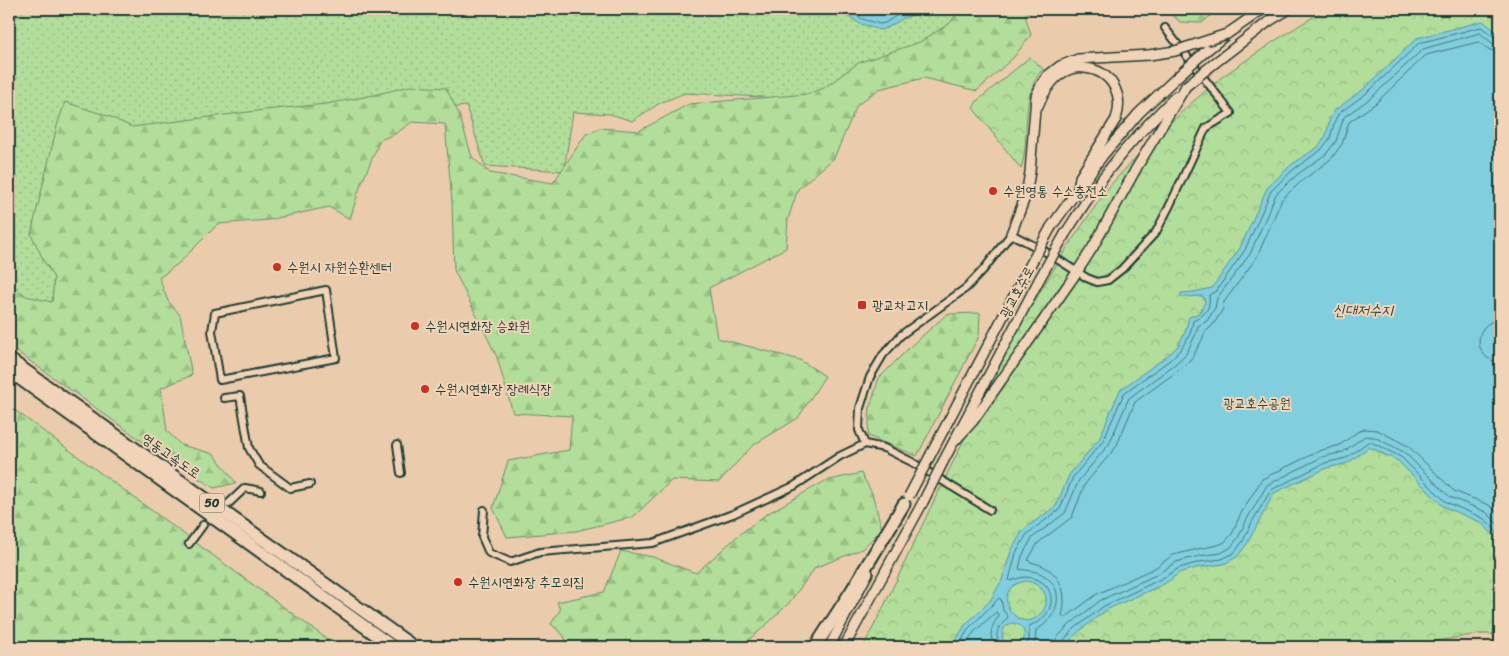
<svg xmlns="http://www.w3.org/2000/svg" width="1509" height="656" viewBox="0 0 1509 656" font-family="Sriracha,'Poor Story',sans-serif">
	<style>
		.grass { fill: url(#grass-dots); stroke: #688d67 }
		.forest { fill: url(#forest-firs); stroke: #688d67 }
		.park { fill: url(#park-crowns); stroke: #688d67 }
		.water { fill: #80cede; stroke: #59949a; fill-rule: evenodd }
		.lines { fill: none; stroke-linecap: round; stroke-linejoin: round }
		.shore { stroke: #467778; stroke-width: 1 }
		.street-casing { stroke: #1f3d34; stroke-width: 10 }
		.secondary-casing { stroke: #1f3d34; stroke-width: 12 }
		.highway-casing { stroke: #1f3d34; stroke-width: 15 }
		.street { stroke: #f1d3b7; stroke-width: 6 }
		.secondary { stroke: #f1d3b7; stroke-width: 9 }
		.highway { stroke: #f1d3b7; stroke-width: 11 }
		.secondary-bridge-casing { stroke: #1f3d34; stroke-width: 12; stroke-linecap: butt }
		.secondary-bridge { stroke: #f1d3b7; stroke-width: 9 }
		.poi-dot { fill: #c8321e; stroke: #f1d3b7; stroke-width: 2 }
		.labels { text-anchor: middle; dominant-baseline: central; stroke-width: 4; stroke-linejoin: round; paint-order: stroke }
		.shield { fill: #f1d3b7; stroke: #5e6a5b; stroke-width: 1 }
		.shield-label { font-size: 12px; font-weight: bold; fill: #1f3d34 }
		.poi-label { font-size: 14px; fill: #1f3d34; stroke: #f1d3b7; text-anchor: start }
		.street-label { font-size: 14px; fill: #1f3d34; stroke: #f1d3b7 }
		.park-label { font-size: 14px; fill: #2e4d3e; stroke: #f1d3b7 }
		.water-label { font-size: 15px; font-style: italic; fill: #294c45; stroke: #f1d3b7 }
	</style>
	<defs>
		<pattern id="grass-dots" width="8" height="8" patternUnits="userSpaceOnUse" patternTransform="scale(1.25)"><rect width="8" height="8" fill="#b2dd9a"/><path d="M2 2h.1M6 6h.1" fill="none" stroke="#99bf85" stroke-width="1.8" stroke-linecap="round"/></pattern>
		<pattern id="forest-firs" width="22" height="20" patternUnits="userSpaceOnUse" patternTransform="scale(1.25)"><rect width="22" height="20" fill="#b2dd9a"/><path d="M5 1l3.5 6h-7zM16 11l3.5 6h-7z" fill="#99bf85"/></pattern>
		<pattern id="park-crowns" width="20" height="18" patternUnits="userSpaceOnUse" patternTransform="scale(1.25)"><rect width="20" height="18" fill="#b2dd9a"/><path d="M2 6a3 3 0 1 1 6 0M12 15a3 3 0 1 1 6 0" fill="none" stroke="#99bf85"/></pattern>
	</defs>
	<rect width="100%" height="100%" fill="#eacbac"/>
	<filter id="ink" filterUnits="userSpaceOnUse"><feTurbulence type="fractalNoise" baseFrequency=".02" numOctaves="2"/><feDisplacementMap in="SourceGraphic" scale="10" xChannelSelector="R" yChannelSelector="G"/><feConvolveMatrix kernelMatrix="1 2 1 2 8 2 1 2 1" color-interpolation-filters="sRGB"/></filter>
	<g filter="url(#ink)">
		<!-- grass -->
		<path class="grass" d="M9,9H1017L796,105L763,97L685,93L660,103L632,121L610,114L573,112L564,171L485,166L466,106L410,113L69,302L9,328Z"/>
		<!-- forest -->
		<path class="forest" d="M960,9H1034L1025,15L1031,35L1014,57L977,91L924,78L879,89L857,105L834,158L798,189L788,219L786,248L709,288L717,338L800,360L825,376L798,418L752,446L719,482L672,480L633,517L576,531L507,537L493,508L508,461L569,450L572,416L513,413L497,357L454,270L452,203L445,124L412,122L395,134L380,140L360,187L350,219L329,207L268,220L218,224L179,263L159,278L168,301L180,315L192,375L161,388L167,431L181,445L214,454L236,483L214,488L160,454L9,346V283L26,296L52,302L54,278L44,261L31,234L57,126L65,102L108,116L132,127L264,110L326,104L374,95L410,86L446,88L459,114L472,157L490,173L553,183L586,134L600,128L639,131L689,104L807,94L824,88L858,63L920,42L950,23Z
			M1166,9H1218L1202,23L1180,22Z
			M980,313L979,336L917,456L868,436L870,407L879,378L913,344L947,314Z
			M9,406L338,647H9Z
			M861,473L872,493L882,529L862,549L815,568L789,603L764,627L740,647H569L564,636L551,624L560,610L557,602L604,592L621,551L653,557L696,573L740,534L765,515L825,481Z"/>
		<!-- park -->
		<path class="park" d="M1326,9H1500V647H1496L1493,634H1478L1431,642L1385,647H863L885,604L929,511L1021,323L1068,246L1108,188L1146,146L1187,107L1223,76L1279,38Z
			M1030,57L1043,69C1019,96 1031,136 1021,169L973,108L977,101Z"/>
		<!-- water -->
		<path class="water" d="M842,9H921L915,14L902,19L887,28L879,30L869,26L860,24L847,15Z
			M1483,21L1500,35V333L1498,340L1500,360V546L1493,534L1480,522L1444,507L1398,461L1369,447L1348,463L1327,468L1274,493L1247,544L1237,557L1224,564L1201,567L1181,572L1164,584L1106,610L1077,633L1064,647H952L965,625L990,601L1002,580L1011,551L1023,530L1056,506L1069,475L1099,439L1120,390L1167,356L1178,346L1185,332L1189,317L1199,313L1205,302L1203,296L1181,297V293L1193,292L1212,288L1240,248L1267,188L1291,165L1318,147L1326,135L1330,118L1335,110L1364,89L1417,38ZM1026,581C1041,583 1053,598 1042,612C1020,641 984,588 1026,581ZM1013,623C1028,625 1028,645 1014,646C999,646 998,626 1013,623Z"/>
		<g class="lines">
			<!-- shore -->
			<path class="shore" d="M848,9L862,19L880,24L885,23L899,14L913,9
				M1500,52L1490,50L1478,42L1426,55L1376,103L1349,122L1342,144L1331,159L1303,180L1282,199L1257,257L1224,302L1223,309L1215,322L1211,327L1205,332L1202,340L1191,359L1179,370L1135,402L1116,447L1085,484L1072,517L1038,543L1028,560L1030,562C1058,567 1069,590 1062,616L1065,618L1097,594L1155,568L1173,555L1198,549L1218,545L1225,542L1232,534L1240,515L1262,479L1319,451L1340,445L1357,432L1365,429L1377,430L1408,446L1454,491L1489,505L1500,515
				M1500,320C1472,321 1472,361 1500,362
				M958,647L969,628L999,598L1001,599L1003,610L1008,617C999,628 991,634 1003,647
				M965,647L974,632L996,612L999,616C991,626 988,636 995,647
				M1024,647L1029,640V626C1035,623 1041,622 1045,616C1063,594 1039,567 1011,581L1009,580L1016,553L1027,534L1060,509L1073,477L1103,441L1124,393L1170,360L1181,349L1190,334L1193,321C1205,315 1211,309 1209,295L1216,291L1245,250L1271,191L1294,169L1321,150L1330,138L1335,120L1339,113L1367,93L1419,43L1481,27L1496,38H1500
				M1032,647L1035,641L1036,630C1057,619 1067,592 1045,576C1036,570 1028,571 1019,569L1022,556L1032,538L1065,513L1079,480L1109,444L1129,398L1174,365L1186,354L1195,336L1198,326L1207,321L1215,308L1217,298L1250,254L1276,194L1298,174L1326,154L1336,141L1344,117L1371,98L1423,49L1480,33L1492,43L1500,45
				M1054,647L1056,639L1069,625L1101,600L1158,574L1176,562L1199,556L1221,553L1230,548L1238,538L1247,519L1267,485L1322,457L1343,452L1365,436L1374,437L1404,452L1450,497L1486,512L1500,526
				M1060,647L1062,642L1074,629L1104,606L1161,579L1179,568L1200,562L1222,559L1234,553L1243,541L1252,522L1271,490L1325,463L1346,458L1368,442H1371L1401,457L1446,502L1483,518L1491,525L1500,537"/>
			<!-- street casing -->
			<g class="street-casing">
				<path id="street" d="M326,290L336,358L220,380L212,331L215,313Z
					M224,398L240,396L249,448L259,465L290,488L310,484
					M865,444L859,430L860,408L870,377L883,355L901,335L966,288L984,269L1011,234L1046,252L1087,278L1097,282L1108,280L1122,269L1156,232L1170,205L1206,128L1231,113L1165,28
					M397,445L401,473
					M228,504L245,488L261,491
					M484,510L482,537L489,553L510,562L540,552L653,543L733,514L794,486L840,456L865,444L884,448L912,462L990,510
					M189,544L203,525"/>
			</g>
			<!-- secondary casing -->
			<g class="secondary-casing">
				<path id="secondary" d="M1207,50L1227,34L1263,9
					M1216,62L1268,22L1289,9
					M1038,106C1044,92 1052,78 1066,71C1072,68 1079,67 1085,68C1112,71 1124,95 1116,119L1080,177L1078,190
					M1051,227L1103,155L1139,113L1176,78
					M1011,234L1026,195L1030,172L1036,96L1041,85L1047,76L1060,66L1078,59L1149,55
					M1065,234C1080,211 1094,188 1111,167C1130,142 1153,119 1176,96
					M954,442L973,421L1077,272L1093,247L1137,167L1186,86
					M931,454L1028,269
					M943,462L1040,278
					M829,647L868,573
					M844,647L923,502"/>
			</g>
			<!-- highway casing -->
			<g class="highway-casing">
				<path id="highway" d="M9,359L414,647
					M9,371L393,647
					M815,647L852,590L904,504"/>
			</g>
			<!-- street -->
			<use href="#street" class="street"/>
			<!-- secondary -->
			<use href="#secondary" class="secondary"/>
			<!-- highway -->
			<use href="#highway" class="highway"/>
			<!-- secondary-bridge casing -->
			<g class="secondary-bridge-casing">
				<path id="secondary-bridge" d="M1149,55L1175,51L1227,34
					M1176,78L1207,50
					M1186,86L1216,62
					M1028,269L1051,227
					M1040,278L1065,234
					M909,496L931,454
					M923,502L943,462"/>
			</g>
			<!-- secondary-bridge -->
			<use href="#secondary-bridge" class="secondary-bridge"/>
		</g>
	</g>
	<!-- markers -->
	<g class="poi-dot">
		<circle cx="993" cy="191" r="5"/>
		<circle cx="277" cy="267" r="5"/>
		<rect x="857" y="300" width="10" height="10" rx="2.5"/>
		<circle cx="415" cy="326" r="5"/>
		<circle cx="425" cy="389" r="5"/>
		<circle cx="458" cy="582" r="5"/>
	</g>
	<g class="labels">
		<!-- shield labels -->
		<rect class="shield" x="199.5" y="493.5" width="25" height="19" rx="4"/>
		<g class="shield-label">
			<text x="212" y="503">50</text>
		</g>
		<!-- poi labels -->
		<g class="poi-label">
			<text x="1003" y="191">수원영통 수소충전소</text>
			<text x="287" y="267">수원시 자원순환센터</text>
			<text x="872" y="305">광교차고지</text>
			<text x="425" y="326">수원시연화장 승화원</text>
			<text x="435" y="389">수원시연화장 장례식장</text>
			<text x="468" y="582">수원시연화장 추모의집</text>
		</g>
		<!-- street labels -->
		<g class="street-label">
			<text transform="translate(1017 292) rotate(-62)">광교호수로</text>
			<text transform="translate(171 456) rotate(35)">영동고속도로</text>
		</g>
		<!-- park labels -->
		<g class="park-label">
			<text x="1257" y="403">광교호수공원</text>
		</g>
		<!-- water labels -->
		<g class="water-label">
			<text x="1363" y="310">신대저수지</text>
		</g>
	</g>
	<!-- margin -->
	<rect width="1509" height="656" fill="none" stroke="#f1d3b7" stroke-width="30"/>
	<rect x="15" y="15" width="1479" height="626" fill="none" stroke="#1f3d34" stroke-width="2" filter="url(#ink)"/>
</svg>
